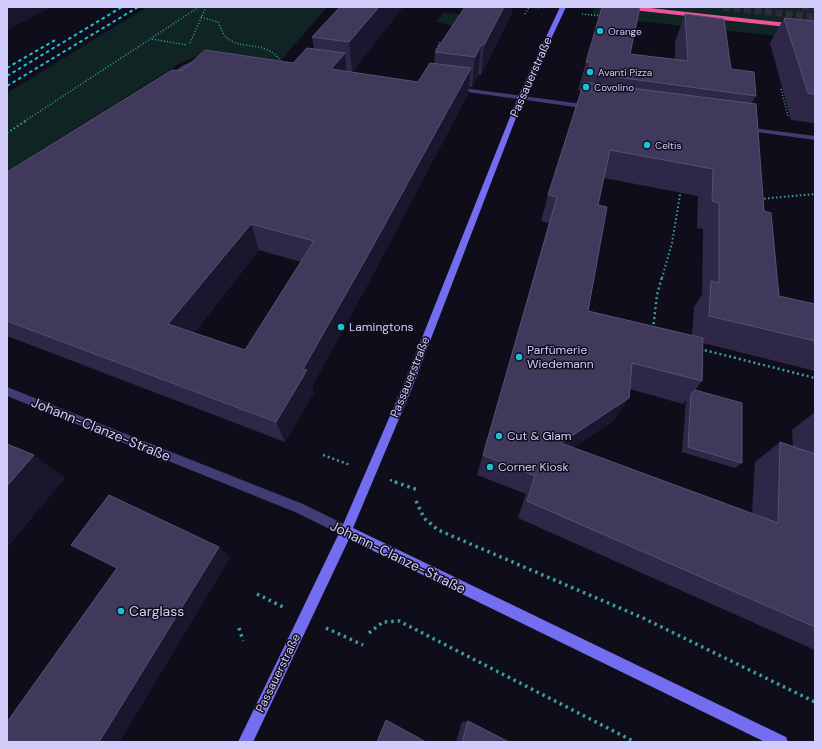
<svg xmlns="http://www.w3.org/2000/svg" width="822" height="749" viewBox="0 0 822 749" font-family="'DM Sans',sans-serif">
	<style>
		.green { fill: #112424 }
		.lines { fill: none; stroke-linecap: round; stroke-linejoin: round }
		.highway-tunnel { stroke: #2d2a3c; stroke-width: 7; stroke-dasharray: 7 3.5; stroke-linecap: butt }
		.path-far3 { stroke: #39a19d; stroke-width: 1.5; stroke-dasharray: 1 2; stroke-linecap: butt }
		.path-far2 { stroke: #39a19d; stroke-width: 2; stroke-dasharray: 1.5 2.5; stroke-linecap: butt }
		.path-far1 { stroke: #39a19d; stroke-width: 2.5; stroke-dasharray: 2 3; stroke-linecap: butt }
		.path { stroke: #39a19d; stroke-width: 3.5; stroke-dasharray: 2.5 4; stroke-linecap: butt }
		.street { fill: #403d75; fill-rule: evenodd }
		.secondary { fill: #736def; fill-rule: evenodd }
		.highway { fill: #ed549a; fill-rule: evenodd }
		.rail { stroke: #17c3da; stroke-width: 2; stroke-dasharray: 3.5 3; stroke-linecap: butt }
		.wall { fill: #2e2747; fill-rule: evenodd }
		.shaded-wall { fill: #1b152e }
		.building { fill: #40395b; stroke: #575074; fill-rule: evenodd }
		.poi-dot { fill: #17c3da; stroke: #100d1b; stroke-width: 1.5 }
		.labels { text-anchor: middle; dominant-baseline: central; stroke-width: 3; stroke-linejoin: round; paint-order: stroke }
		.far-poi-label { font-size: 10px; fill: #d2ccfa; stroke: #100d1b; text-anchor: start }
		.street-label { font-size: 12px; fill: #d2ccfa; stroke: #100d1b }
		.poi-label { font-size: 12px; fill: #d2ccfa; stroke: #100d1b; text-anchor: start }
		.near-street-label { font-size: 14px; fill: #d2ccfa; stroke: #100d1b }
		.near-poi-label { font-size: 14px; fill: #d2ccfa; stroke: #100d1b; text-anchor: start }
	</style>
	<rect width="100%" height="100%" fill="#100d1b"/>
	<!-- green -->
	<path class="green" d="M147,7H327L281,60H263L205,53L182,62L7,171V93Z
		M595,7H815V40L592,16Z
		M444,12L464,15L456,26L436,22Z"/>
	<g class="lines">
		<!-- highway-tunnel -->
		<path class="highway-tunnel" d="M723,7L815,17
			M802,7L815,8"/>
		<!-- path-far3 -->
		<path class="path-far3" d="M532,7L541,8
			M525,14L529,7
			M582,14L603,16
			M201,17L218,22C220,26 222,32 225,36C241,53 265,37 282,63
			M152,39L187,45
			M190,43L206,7
			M437,49L440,42
			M781,89L788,116
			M25,121L199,7"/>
		<!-- path-far2 -->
		<path class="path-far2" d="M7,133L27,120
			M760,199L815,194
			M662,278L672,243L681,189"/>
		<!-- path-far1 -->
		<path class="path-far1" d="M653,329L657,295L662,277
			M700,349L815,378
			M323,455L350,465
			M390,480L398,483"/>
		<!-- path -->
		<path class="path" d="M395,482L418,490
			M416,501L424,518L438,530L643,618L815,702
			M257,594L285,608
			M239,628L243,641
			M326,628L363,645
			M369,633L383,622L399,621L635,742"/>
		<!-- street -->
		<path class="street" d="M200,58L205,59L169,79L164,78L184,65Z
			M456,87L589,105L592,107L589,109L454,90L453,89Z
			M745,127L815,136V140L743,130V128Z
			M7,387L303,504L350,527L352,531L350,535L346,537L295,512L7,396Z"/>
		<!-- secondary -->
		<path class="secondary" d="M560,7H566L524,97L412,388L353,528L786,737L788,742H765L349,539L253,742H238L342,527L402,388L518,97Z"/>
		<!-- highway -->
		<path class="highway" d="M621,7H641L815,26V30L624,9Z"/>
		<!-- rail -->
		<path class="rail" d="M7,68L57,39
			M7,76L122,7
			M7,86L138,7"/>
	</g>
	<!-- wall -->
	<path class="wall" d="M340,7H403L352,72L418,82L434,64L435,52L512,13L481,75H478L472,87H469L468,94L370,280L312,386L314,392L285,442L7,336V172L182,71L293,63L314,49L312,37ZM259,250L301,262L245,350L194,333Z
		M685,14L731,69L756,96L751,104L764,211L779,296L815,304V371L703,343L702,381L695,390L742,463L735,468L682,452L686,400L683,404L630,389L614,420L573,448L752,513L755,462L780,442L793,446L792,430L815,412V650L518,518L526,494L477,475L549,223L541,221L548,195L582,91L578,90L586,62L630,54L675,59V42ZM604,178L698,196L697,228L703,229L702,295L694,307L692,335L588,311L598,205Z
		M784,18L815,21V123L791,120L770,43Z
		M71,545L230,557L119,742H7L117,568Z
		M468,721L509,742H456L462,722Z"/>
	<!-- shaded-wall -->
	<path class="shaded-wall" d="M7,7H52L7,30Z
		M379,7H403L352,72L349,42Z
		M504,7H513L512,13L481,75L484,45Z
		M481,45L478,75L472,87L475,57Z
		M345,53L347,78L331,69Z
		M471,68L468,94L370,280L312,386L314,392L285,442L276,422L303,369Z
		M251,224L259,250L182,348L168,324Z
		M629,398L614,420L551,463L561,443Z
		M34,455L65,478L7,548V486Z
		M219,547L230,557L119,742H99Z
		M386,720L388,721L428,742H426Z"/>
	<!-- building -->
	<path class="building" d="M340,7H379L349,42L312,37Z
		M465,7H504L484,45H481L475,57L435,52Z
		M602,7H640L630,54L688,61L685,14L724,19L731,69L754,72L756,96L587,73L591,63L586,62Z
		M784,18L815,21V94L808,93Z
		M307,48L345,53L331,69L418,82L430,63L471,68L368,255L303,369L307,370L276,422L7,321V172L172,70L182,71L205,50L293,63ZM251,224L314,241L245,350L168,324Z
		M584,82L756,104L764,211L771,213L779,296L815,304V341L709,316L711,281L719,283V203L712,201L713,169L610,150L598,205L607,207L588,311L703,338L702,381L632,363L629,398L561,443L778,523L780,442L815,454V627L527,501L535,476L483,455L557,197L548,195Z
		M695,390L742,403V463L688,447L691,394Z
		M7,444L34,455L7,486Z
		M109,495L219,547L99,742H7V722L117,568L71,545Z
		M386,720L426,742H377Z
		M468,721L509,742H462Z"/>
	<!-- markers -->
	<g class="poi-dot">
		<circle cx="600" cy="31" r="4"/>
		<circle cx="590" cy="72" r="4"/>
		<circle cx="586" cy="87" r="4"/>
		<circle cx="647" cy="145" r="4"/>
		<circle cx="341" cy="327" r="4"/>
		<circle cx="519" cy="357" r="4"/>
		<circle cx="499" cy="436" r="4"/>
		<circle cx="490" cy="467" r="4"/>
		<circle cx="121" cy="611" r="4"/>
	</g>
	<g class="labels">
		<!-- far-poi labels -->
		<g class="far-poi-label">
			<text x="608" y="31">Orange</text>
			<text x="598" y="72">Avanti Pizza</text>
			<text x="594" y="87">Covolino</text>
			<text x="655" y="145">Celtis</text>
		</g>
		<!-- street labels -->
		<g class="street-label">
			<text transform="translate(531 77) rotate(-66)">Passauerstraße</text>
			<text transform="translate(410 377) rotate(-68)">Passauerstraße</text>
			<text transform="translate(278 673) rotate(-64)">Passauerstraße</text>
		</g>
		<!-- poi labels -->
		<g class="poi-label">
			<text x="349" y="327">Lamingtons</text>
			<text x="527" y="350">Parfümerie<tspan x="527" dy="14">Wiedemann</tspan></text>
			<text x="507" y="436">Cut &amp; Glam</text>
			<text x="498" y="467">Corner Kiosk</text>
		</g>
		<!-- near-street labels -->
		<g class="near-street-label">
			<text transform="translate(101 429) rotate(22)">Johann-Clanze-Straße</text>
			<text transform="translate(398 557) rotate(26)">Johann-Clanze-Straße</text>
		</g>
		<!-- near-poi labels -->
		<g class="near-poi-label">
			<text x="129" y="611">Carglass</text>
		</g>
	</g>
	<!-- border -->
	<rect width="822" height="749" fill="none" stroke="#d2ccfa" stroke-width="16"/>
</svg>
